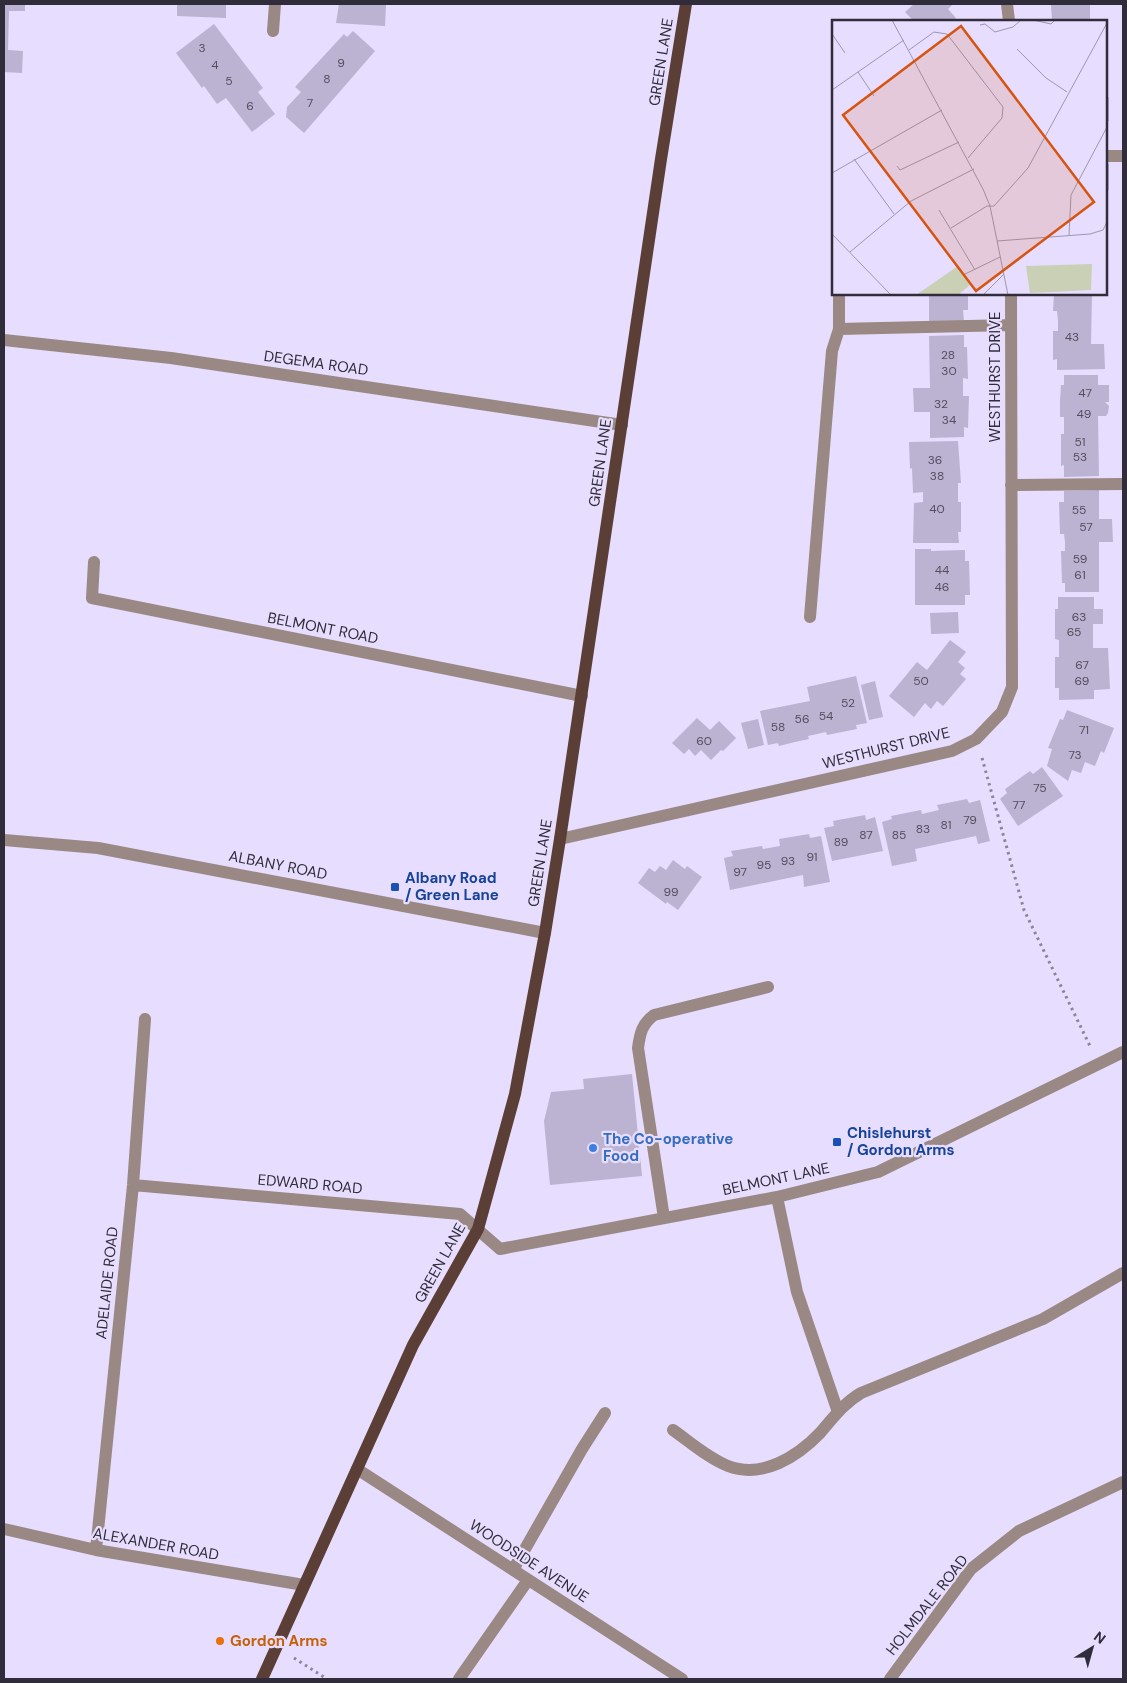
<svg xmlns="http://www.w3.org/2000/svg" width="1127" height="1683" viewBox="0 0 1127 1683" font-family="'DM Sans',sans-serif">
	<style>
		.building { fill: #bcb2d2 }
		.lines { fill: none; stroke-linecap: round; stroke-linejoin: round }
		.path { stroke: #8a839a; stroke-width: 3; stroke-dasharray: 2.5 4; stroke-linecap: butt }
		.minor { stroke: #998883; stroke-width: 12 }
		.major { stroke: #5b3f37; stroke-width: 12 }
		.transit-dot { fill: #1a4fb4; stroke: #e7ddfe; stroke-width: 2 }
		.shop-dot { fill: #3f7fe0; stroke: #e7ddfe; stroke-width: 2 }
		.food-dot { fill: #e8710a; stroke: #e7ddfe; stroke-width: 2 }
		.labels { text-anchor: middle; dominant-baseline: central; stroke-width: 4.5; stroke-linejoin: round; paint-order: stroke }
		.number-label { font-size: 12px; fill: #534e5f }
		.street-label { font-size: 15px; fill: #302c39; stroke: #e7ddfe }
		.transit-label { font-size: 15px; font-weight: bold; fill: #164399; stroke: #e7ddfe; text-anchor: start }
		.shop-label { font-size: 15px; font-weight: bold; fill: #366cbe; stroke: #e7ddfe; text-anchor: start }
		.food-label { font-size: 15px; font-weight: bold; fill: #c56008; stroke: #e7ddfe; text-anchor: start }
		.inset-road { fill: none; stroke: #9e96af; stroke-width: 1 }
		.view { fill: #d65410; fill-opacity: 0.15; stroke: #d65410; stroke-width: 2.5 }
		.inset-edge { fill: none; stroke: #302c39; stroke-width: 2.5 }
	</style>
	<rect width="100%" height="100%" fill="#e7ddfe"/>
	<!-- building -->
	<path class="building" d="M4,4H25V11H9L8,50L23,51L22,73L4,72Z
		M177,4H226V18L177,16Z
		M339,4H386L385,26L336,23Z
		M914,4H953L948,9L956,18L952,21H914L905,12Z
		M1051,4H1090V21H1052Z
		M214,24L263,88L258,92L275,114L252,132L226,98L217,104L204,86L202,88L176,53Z
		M353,31L375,51L304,133L286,117L287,107L301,92L295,87L344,34L347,37Z
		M1106,97H1109V121H1106Z
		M1106,164H1109V190H1106Z
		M929,294H968V310H963L964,321H929Z
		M1054,294H1092L1091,344H1104L1105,369L1057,370V359L1053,360V331H1058V321L1057,311H1053Z
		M964,335V347H967L968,379L963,378V396H969L968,428L964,427V437L930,438V412H914L913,388H930L929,336Z
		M1064,375H1098V385H1109V402H1105L1109,406L1108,413L1106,416H1098L1099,476L1064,477V465L1061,466V434H1064V417H1060V401L1061,385H1064Z
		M958,441L961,483H958V502H961V532H958L959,543H913L914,503L923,502V492L913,493L912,468L910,469L909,442Z
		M1099,490V519H1112L1113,542H1099V592H1065V583H1062L1061,551H1065V542L1064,534H1060L1059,502H1064V491Z
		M915,549H931V551L965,550V561H969L970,595H965V605H915Z
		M1058,597H1094V609H1103V624H1093V648H1108L1110,689L1094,690V699L1059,700V688H1055V657H1059V640L1055,639V609H1058Z
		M958,612L959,633L931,634L930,613Z
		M950,640L966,652L958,662L965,668L960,674L966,679L943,706L937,701L931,709L925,703L914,717L889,696L917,662L927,670Z
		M856,676L867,723L856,725L857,729L827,735L826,732L808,736L809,739L795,742L779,746L778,743L768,745L760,711L810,701L807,687Z
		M875,681L883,717L869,720L861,685Z
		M1067,710L1114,728L1104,753L1101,751L1095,766L1085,762L1081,773L1072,770L1068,781L1047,766L1052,749L1048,748L1060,719L1063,720Z
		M697,718L710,730L719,721L736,738L723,751L721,750L711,760L701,750L695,756L689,749L684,754L672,743Z
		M758,719L764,745L748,749L741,723Z
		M1042,767L1063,796L1018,826L1000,799L1007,793L1005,789L1030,771L1033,774Z
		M967,799L969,803L980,800L990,841L978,844L976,836L915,849L917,861L892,866L882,822L892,819L891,816L921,810L922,814L939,810L937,805Z
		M865,815L866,820L875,817L883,851L832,861L824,828L834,826L833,821Z
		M809,834L810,838L821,836L830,882L804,887L803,875L730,890L724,858L733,856L731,851L762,846L763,849L780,846L779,839Z
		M673,860L685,869L687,866L702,877L678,910L667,902L666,904L638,883L649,868L655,872L660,866L666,870Z
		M632,1074L642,1176L550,1185L544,1121L551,1092L584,1089L583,1079Z"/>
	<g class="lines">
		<!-- path -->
		<path class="path" d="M982,758L1024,910L1090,1046
			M294,1658L327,1679"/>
		<!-- minor -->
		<path class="minor" d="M1007,4L1009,21
			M273,31L275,4
			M1106,156H1123
			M839,294V329L1011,325
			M4,340L171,358L622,425
			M1011,485L1123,484
			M94,562L92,598L582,696
			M810,617L832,351L839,329
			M560,839L952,751L976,739L1002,712L1012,687L1011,294
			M4,840L98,848L545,933
			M133,1185L460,1214L500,1249L777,1197L878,1172L1123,1052
			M777,1197L797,1292L838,1412
			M664,1218L638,1048C640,1033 642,1024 654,1015L768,987
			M673,1430C690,1442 708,1458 728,1466C762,1479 797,1457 820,1433C833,1418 844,1403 861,1393L1043,1319L1123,1273
			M357,1469L682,1679
			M4,1529L96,1550L304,1585
			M96,1550L133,1185L145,1019
			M513,1570L582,1449L605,1413
			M459,1679L528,1580
			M890,1679L971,1569L1019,1531L1123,1482"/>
		<!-- major -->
		<path class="major" d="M262,1679L413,1345L478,1229L515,1094L545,933L560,839L661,159L686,4"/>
	</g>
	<!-- markers -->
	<g class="transit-dot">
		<rect x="390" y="882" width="10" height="10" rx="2.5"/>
		<rect x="832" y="1137" width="10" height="10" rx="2.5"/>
	</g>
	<circle class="shop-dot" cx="593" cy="1148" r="5"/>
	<circle class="food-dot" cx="220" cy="1641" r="5"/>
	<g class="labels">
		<!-- number labels -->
		<g class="number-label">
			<text x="202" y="48">3</text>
			<text x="341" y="63">9</text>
			<text x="215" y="65">4</text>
			<text x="327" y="79">8</text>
			<text x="229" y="81">5</text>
			<text x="310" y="103">7</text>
			<text x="250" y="106">6</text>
			<text x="1072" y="337">43</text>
			<text x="948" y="355">28</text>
			<text x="949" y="371">30</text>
			<text x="1085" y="393">47</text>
			<text x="941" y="404">32</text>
			<text x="1084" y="414">49</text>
			<text x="949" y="420">34</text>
			<text x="1080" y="442">51</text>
			<text x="1080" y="457">53</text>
			<text x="935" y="460">36</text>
			<text x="937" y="476">38</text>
			<text x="937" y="509">40</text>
			<text x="1079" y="510">55</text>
			<text x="1086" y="527">57</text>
			<text x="1080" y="559">59</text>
			<text x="942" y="570">44</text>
			<text x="1080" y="575">61</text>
			<text x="942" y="587">46</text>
			<text x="1079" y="617">63</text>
			<text x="1074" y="632">65</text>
			<text x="1082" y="665">67</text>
			<text x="921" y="681">50</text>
			<text x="1082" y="681">69</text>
			<text x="848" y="703">52</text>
			<text x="826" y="716">54</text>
			<text x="802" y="719">56</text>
			<text x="778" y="727">58</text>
			<text x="1084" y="730">71</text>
			<text x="704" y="741">60</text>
			<text x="1075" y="755">73</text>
			<text x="1040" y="788">75</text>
			<text x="1019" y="805">77</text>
			<text x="970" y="820">79</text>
			<text x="946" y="825">81</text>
			<text x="923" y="829">83</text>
			<text x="866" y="835">87</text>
			<text x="899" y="835">85</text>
			<text x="841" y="842">89</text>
			<text x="812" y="857">91</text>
			<text x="788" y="861">93</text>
			<text x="764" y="865">95</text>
			<text x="740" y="872">97</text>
			<text x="671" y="892">99</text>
		</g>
		<!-- street labels -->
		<g class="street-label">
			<text transform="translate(661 62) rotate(-81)">GREEN LANE</text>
			<text transform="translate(316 363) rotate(8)">DEGEMA ROAD</text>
			<text transform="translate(995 377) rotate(-90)">WESTHURST DRIVE</text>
			<text transform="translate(600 463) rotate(-82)">GREEN LANE</text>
			<text transform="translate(323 628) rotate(11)">BELMONT ROAD</text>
			<text transform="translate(886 748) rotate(-14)">WESTHURST DRIVE</text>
			<text transform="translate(540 863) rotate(-81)">GREEN LANE</text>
			<text transform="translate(278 865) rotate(11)">ALBANY ROAD</text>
			<text transform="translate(776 1179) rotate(-12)">BELMONT LANE</text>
			<text transform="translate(310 1184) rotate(5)">EDWARD ROAD</text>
			<text transform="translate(440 1263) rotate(-61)">GREEN LANE</text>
			<text transform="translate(107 1283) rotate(-84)">ADELAIDE ROAD</text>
			<text transform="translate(156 1544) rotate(10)">ALEXANDER ROAD</text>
			<text transform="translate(529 1561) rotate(33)">WOODSIDE AVENUE</text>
			<text transform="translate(927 1605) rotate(-52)">HOLMDALE ROAD</text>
		</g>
		<!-- transit labels -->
		<g class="transit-label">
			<text x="405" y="878">Albany Road<tspan x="405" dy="17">/ Green Lane</tspan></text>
			<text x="847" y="1133">Chislehurst<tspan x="847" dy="17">/ Gordon Arms</tspan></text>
		</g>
		<!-- shop labels -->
		<g class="shop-label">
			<text x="603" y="1139">The Co-operative<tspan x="603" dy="17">Food</tspan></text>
		</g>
		<!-- food labels -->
		<g class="food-label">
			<text x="230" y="1641">Gordon Arms</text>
		</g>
	</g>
	<!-- overview -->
	<g transform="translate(832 20)">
		<rect width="275" height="275" fill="#e7ddfe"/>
		<path d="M260,244L259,270L198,273L194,246ZM126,246L138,265L126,275H84Z" fill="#cad0b5"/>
		<path class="inset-road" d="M60,0L151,169L158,186L176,275M201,0L219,4L223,0M148,5L153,4L163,12L181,7L189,0M0,14L13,33M185,29L214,58L235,72M77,30L102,12L115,14L171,87L170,98L136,138M26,52L42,76M0,70L72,20M22,139L62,194M65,146L68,150L127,122M0,153L110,90M107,190L143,250M119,208L155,186H162L196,148L275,3M0,214L59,275M237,215L239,175L275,107M165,221L258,214L271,210L275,202M18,232L79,181L142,149M131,255L168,237M151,275L172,254"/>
		<path class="view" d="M129,6L262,182L144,271L11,95Z"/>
		<rect width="275" height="275" class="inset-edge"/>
	</g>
	<!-- border -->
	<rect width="1127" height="1683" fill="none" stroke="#302c39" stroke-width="10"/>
	<!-- north arrow -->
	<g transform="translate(1092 1648) rotate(37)" stroke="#e7ddfe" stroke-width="4" paint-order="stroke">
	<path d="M0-4L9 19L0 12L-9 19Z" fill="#302c39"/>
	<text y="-8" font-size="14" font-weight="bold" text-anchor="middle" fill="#302c39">N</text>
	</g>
</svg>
